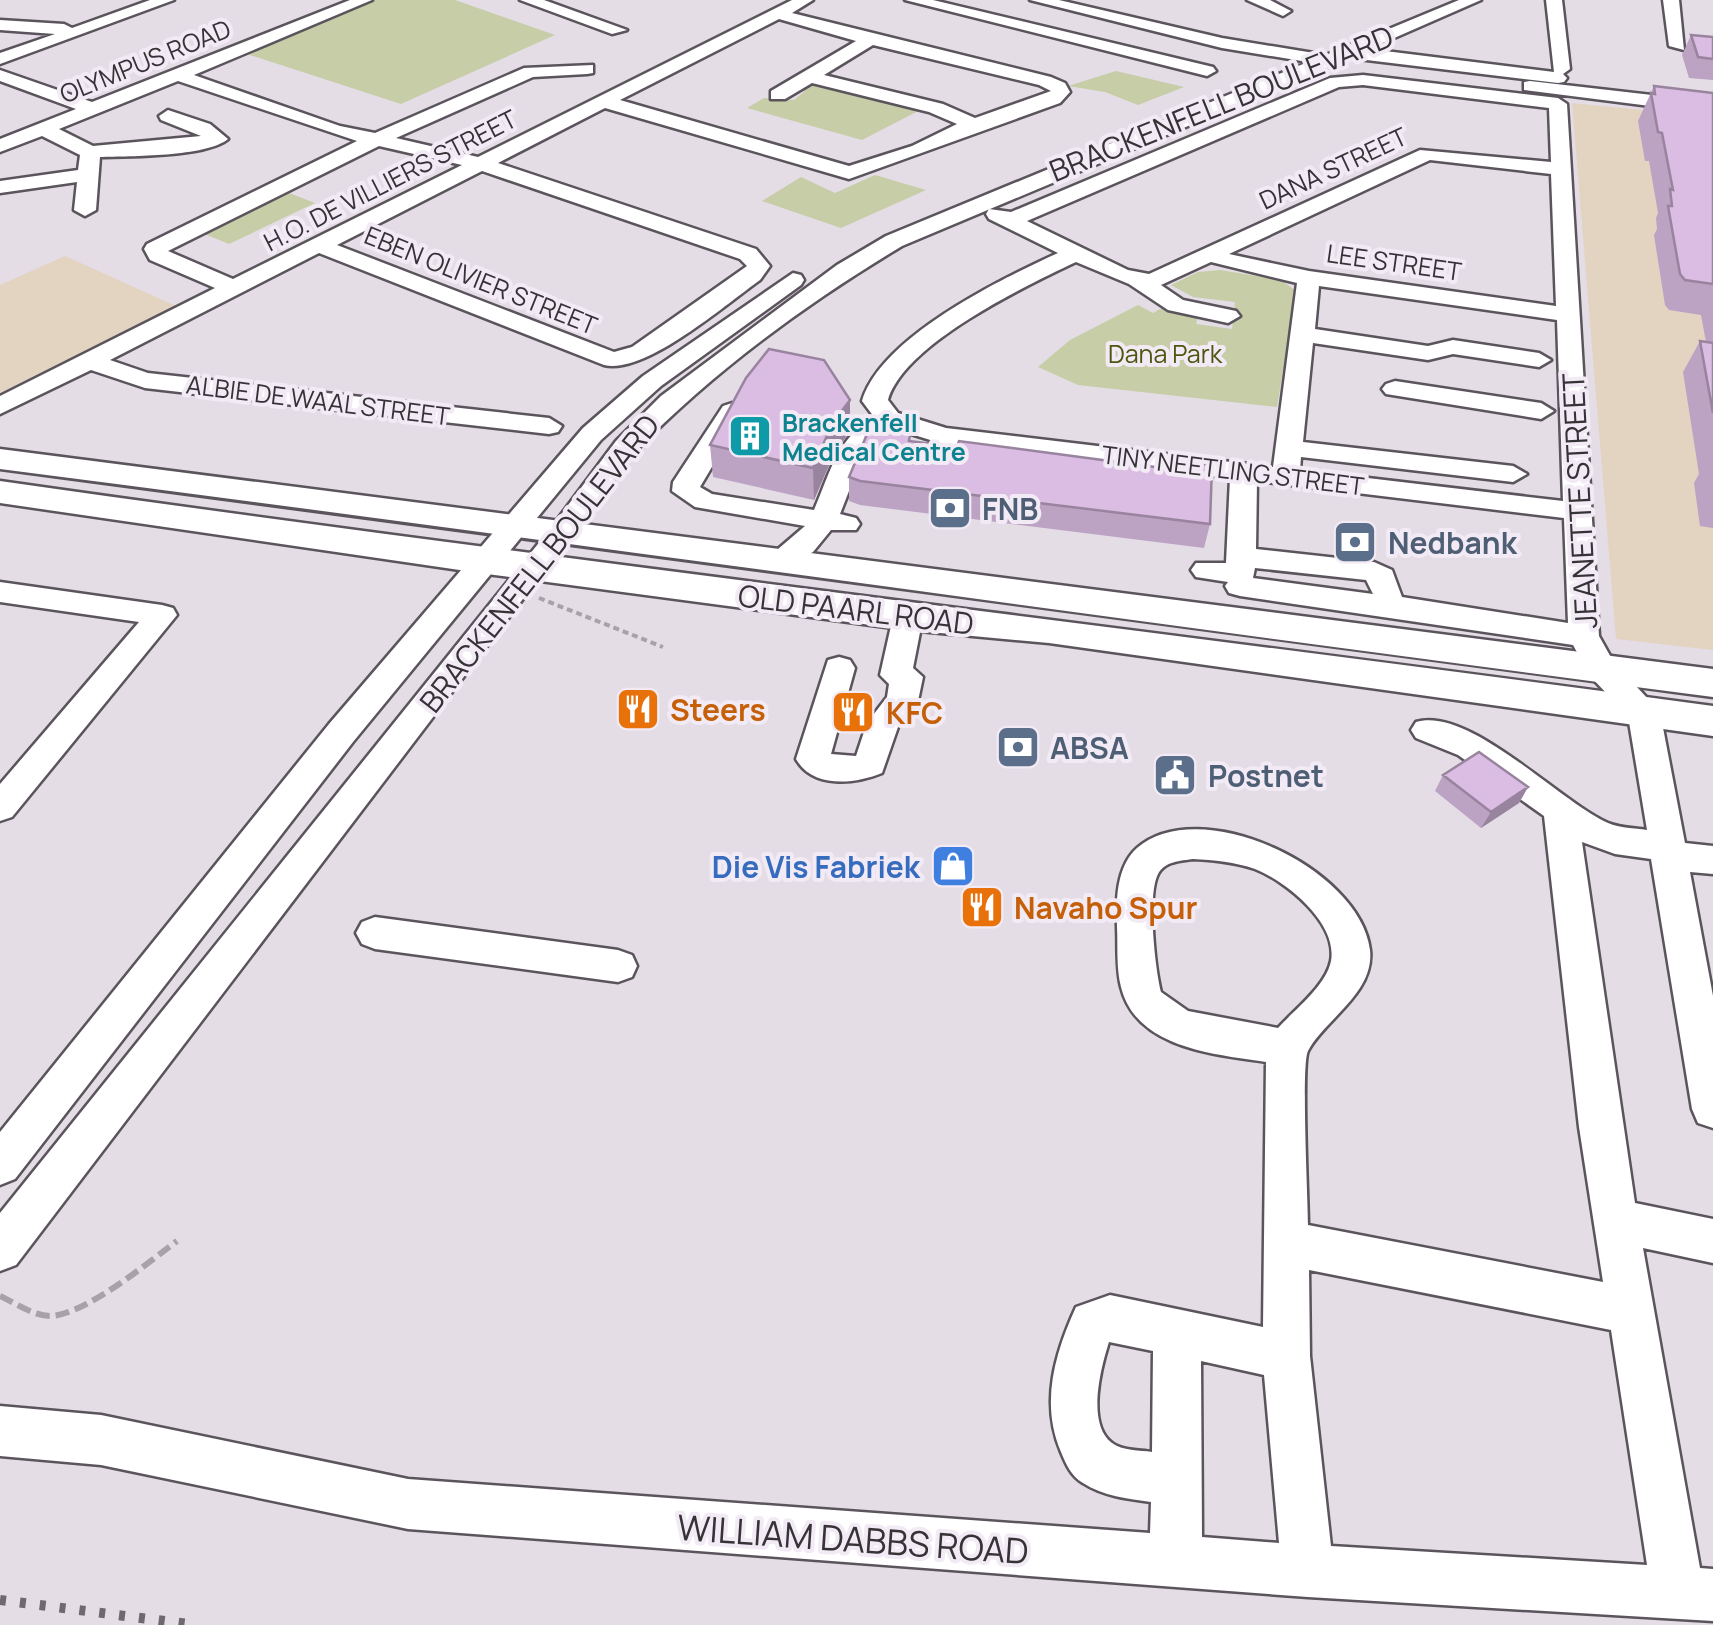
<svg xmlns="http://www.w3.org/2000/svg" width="1713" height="1625" viewBox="0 0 1713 1625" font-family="Manrope,sans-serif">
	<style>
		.commercial { fill: #e3d3c1 }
		.green { fill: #c6cda7 }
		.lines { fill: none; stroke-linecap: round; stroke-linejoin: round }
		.minor-casing { stroke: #5b545d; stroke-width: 5 }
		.major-casing { stroke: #5b545d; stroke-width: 5 }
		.path-far1 { stroke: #a7a1a8; stroke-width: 4; stroke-dasharray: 6 4; stroke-linecap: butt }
		.path { stroke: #a7a1a8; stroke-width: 6; stroke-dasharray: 14 6; stroke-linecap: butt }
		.minor { fill: #fff; fill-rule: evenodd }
		.major { fill: #fff; fill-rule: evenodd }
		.rail { stroke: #6d696f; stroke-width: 10; stroke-dasharray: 6 14; stroke-linecap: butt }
		.wall { fill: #bca2c3 }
		.shaded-wall { fill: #99849f }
		.building { fill: #dbbce3; stroke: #99849f; stroke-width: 2.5 }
		.labels { text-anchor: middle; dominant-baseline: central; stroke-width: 8; stroke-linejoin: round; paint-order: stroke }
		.far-street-label { font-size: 25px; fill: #363337; stroke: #f2eaf4 }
		.far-park-label { font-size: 25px; fill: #4d560e; stroke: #f2eaf4 }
		.far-culture-label { font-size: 25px; font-weight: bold; fill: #0d838f; stroke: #f2eaf4; text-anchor: start }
		.street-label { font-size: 30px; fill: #363337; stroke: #f2eaf4 }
		.service-label { font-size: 30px; font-weight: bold; fill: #4e5e75; stroke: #f2eaf4; text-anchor: start }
		.food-label { font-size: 30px; font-weight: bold; fill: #c56008; stroke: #f2eaf4; text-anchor: start }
		.shop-label { font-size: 30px; font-weight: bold; fill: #366cbe; stroke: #f2eaf4; text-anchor: end }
		.near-street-label { font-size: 35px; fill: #363337; stroke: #f2eaf4 }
	</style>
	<rect width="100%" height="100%" fill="#e4dde6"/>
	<!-- commercial -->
	<path class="commercial" d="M1572,103L1713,117V650L1616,639Z
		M65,256L176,306L0,393V285Z"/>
	<!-- green -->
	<path class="green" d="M373,0H455L555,35L401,104L244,53Z
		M1116,71L1184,87L1138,105L1105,92L1068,86Z
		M805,80L924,108L862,140L747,108L764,98L794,100L805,91L797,86Z
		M875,175L926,190L841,228L762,201L801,177L835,193Z
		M284,191L315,203L229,244L197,231Z
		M1220,270L1281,280L1296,291L1277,407L1078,385L1038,367L1070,340L1138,305L1153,313L1167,305L1198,316L1196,324L1232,329L1235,302L1193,297L1171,285L1198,272Z"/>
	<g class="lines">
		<!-- minor casing -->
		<g class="minor-casing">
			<path id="minor" d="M150,0H174L0,64V53L55,34L0,30V20L64,24L72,28Z
				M350,0H372L194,75L340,126L375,133L524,68L593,65V73L587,74L533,77L396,138L478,157L792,0H813L792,13L1051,77L1065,83L1070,92L1060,103L849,179L605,108L498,163L756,249L770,266L760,280C726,304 645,375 604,365L319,253L110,360L148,373L549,418L562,426L558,432L549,434L145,388L91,370L0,414V396L215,288L150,260L144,249L147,244L357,141L178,81L59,129L93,146L201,136L161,120L159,116L168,110L210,124L228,139C206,157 130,156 100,157L96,210L85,216L74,210L77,182L0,193V181L78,170L80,155L42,136L0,152V139L76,109L0,81V70L92,102ZM779,19L856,41L771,91V99H785L812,83L929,112L957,124L912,146L849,166L620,100ZM873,45L1039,85L1051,91L975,118L943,104L824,75ZM379,146L462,165L233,279L168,251ZM482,171L740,259L747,266L632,347L614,352L337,245Z
				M520,0H544L627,30L612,34Z
				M905,0H933L1213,67L1216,71L1207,76Z
				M1030,0H1059L1222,38L1326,55L1459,0H1481L1369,49L1554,72L1546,0H1562L1570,69L1563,74L1567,78L1564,82L1558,83L1350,58L902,246C807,303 711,373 634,453L16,1265L0,1271V1213L554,524L616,441L661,396L837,265L886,236L1308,62L1222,48Z
				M1247,0H1270L1291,11L1283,16Z
				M1663,0H1679L1684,50L1669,46Z
				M1363,75L1558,98L1567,104L1599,636L1613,661L1660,712L1685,843L1713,846V874L1690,872L1713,996V1128L1698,1123L1692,1109L1651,859L1615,854L1582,842L1635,1203L1713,1219V1263L1643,1248L1700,1568L1713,1569V1621L1308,1597L408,1529L101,1465L0,1456V1406L101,1415L408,1479L1150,1533L1151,1502C1128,1499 1103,1496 1083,1483C1071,1476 1066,1464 1061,1452C1040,1403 1055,1353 1076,1307L1110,1295L1263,1327L1266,1062C1213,1054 1136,1048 1121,987C1116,968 1118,946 1117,927C1116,901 1116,867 1137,848C1200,793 1360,868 1370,950C1375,993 1323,1021 1308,1051C1301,1064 1308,1200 1308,1225L1603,1282L1579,1127L1544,816L1458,755L1416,738L1411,730L1416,722C1469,706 1560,802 1608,823C1620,828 1634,828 1647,830L1628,716L1590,676L1573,645L1240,596L1229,593L1225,586L1228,582L1196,577L1191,570L1196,563H1226L1230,478L943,444L892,428L865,450L840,514L856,518L860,524L856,530H831L813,552L779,570L769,568L764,561L805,526L695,507L672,491L673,482L723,406L732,403L745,411L700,487L712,494L814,510C830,473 837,438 874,417L862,401C881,337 1001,279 1058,253L989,219L986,214L989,209L1011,212L1330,78ZM1363,85L1549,108L1551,162L1420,150L1149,274L1128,270L1027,221L1339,87ZM1430,160L1551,174L1556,306L1309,271L1229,254ZM1076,262L1129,284L1168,310L1228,323L1240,316L1236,311L1183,300L1161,285L1211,262L1297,283L1273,467L946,428L898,413L888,400C904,344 1025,286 1076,262ZM1319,286L1557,320L1563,501L1300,470L1301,457L1513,482L1527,474L1513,466L1303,442L1313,343L1428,360L1453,354L1539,367L1551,360L1539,353L1453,340L1428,346L1315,329ZM1257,481L1564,518L1568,623L1402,597L1392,570L1374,562L1256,549ZM1255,568L1366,580L1373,594L1253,578ZM1193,859C1214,860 1235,862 1255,869C1286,881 1338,923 1331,961C1326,986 1294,1010 1278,1028L1188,1011L1161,992C1155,968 1147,895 1158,874C1165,861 1180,861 1193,859ZM1309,1270L1611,1330L1647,1565L1331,1546L1310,1356ZM1109,1342L1153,1351L1152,1452C1140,1450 1122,1451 1112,1443C1086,1424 1101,1367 1109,1342ZM1201,1361L1264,1375L1279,1543L1202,1537Z
				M1530,81L1713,102V114L1524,90V82Z
				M793,273L801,275L804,280L801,285L661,386L601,440L353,742L15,1179L0,1185V1132L329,724L583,428L643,376Z
				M1395,381L1541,403L1554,411L1541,419L1386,394L1382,389L1386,384Z
				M0,582L162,605L173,608L177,615L12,817L0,821V784L139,622L0,602Z
				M908,607L919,610L923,617L913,668L923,677L918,701L898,727L882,773C855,784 813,789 796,759L828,660L839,657L850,660L855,668L831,754L856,756L867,723L887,697L889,684L880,675L893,617L897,610Z
				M375,917L618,950L632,955L637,966L632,977L618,982L375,949L362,944L356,933L362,922Z"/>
		</g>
		<!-- major casing -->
		<g class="major-casing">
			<path id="major" d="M0,449L1713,669V697C1142,623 571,542 0,469Z
				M0,481C570,562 1142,629 1713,706V736L1049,643L908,630L487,574L0,503Z"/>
		</g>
		<!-- path-far1 -->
		<path class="path-far1" d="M539,598L663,647"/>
		<!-- path -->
		<path class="path" d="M0,1296C15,1303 34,1316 50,1316C85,1315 149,1262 177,1241"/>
		<!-- minor -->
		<use href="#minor" class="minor"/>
		<!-- major -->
		<use href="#major" class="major"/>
		<!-- rail -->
		<path class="rail" d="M0,1600L196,1625"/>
	</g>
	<!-- wall -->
	<path class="wall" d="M1691,35L1713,37V80L1689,78L1682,55Z
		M1654,86L1713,93V528L1700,526L1694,483L1699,474L1683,372L1700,341L1706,342L1701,315L1669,310L1665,305L1654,235L1657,229L1656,218L1658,213L1649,161H1645L1638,121Z
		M850,400V431L833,456L814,500L713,477L710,445Z
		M910,435V441L1162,467L1164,460L1210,524L1204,548L860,505L849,501V477Z
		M1443,775L1528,787L1519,803L1481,828L1435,791Z"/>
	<!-- shaded-wall -->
	<path class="shaded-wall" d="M850,400V431L833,456L814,500L813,468L832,424Z
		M1528,787L1519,803L1481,828L1491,812Z"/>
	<!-- building -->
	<path class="building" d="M1691,35L1713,37V59L1698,57Z
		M1654,86L1713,93V284L1685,280L1680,274L1668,206H1672L1670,189L1673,190L1662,133L1658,132L1651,93L1655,94Z
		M1700,341L1713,343V413Z
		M769,349L824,360L850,400L832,424L813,468L710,445L746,378Z
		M870,427L910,435L909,441L957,447L959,441L1163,468L1164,460L1212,465L1210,524L860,481L849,477Z
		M1479,752L1528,787L1491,812L1443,775Z"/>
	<!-- icons -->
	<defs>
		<g id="building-square" transform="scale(2.25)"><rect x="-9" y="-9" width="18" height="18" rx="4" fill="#0f9aa8" stroke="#f2eaf4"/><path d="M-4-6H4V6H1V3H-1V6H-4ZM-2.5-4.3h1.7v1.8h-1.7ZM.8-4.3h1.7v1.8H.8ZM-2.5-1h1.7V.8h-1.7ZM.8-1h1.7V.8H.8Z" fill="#fff"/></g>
		<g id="bank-square" transform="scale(2.25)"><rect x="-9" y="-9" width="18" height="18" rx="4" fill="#5c6f8a" stroke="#f2eaf4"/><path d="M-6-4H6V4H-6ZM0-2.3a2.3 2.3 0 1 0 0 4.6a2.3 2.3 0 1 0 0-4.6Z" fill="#fff"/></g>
		<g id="restaurant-square" transform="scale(2.25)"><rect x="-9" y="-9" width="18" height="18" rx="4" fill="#e8710a" stroke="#f2eaf4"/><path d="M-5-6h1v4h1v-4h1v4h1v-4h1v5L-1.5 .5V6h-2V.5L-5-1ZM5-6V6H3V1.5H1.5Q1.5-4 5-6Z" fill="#fff"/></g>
		<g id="civic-square" transform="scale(2.25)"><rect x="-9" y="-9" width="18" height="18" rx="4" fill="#5c6f8a" stroke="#f2eaf4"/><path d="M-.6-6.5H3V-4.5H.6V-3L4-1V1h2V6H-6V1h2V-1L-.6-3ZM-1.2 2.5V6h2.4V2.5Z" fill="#fff"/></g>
		<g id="shop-square" transform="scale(2.25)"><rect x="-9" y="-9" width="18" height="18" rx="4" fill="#3f7fe0" stroke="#f2eaf4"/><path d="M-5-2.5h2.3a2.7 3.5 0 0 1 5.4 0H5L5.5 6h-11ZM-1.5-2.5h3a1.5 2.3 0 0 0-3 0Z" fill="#fff"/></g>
	</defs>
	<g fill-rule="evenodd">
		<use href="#building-square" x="750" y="436"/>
		<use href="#bank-square" x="950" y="508"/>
		<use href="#bank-square" x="1355" y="542"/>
		<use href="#restaurant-square" x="638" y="709"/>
		<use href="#restaurant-square" x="853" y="712"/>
		<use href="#bank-square" x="1018" y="747"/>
		<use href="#civic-square" x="1175" y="775"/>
		<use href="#shop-square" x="953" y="866"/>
		<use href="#restaurant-square" x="982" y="907"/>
	</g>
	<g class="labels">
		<!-- far-street labels -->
		<g class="far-street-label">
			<text transform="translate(145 61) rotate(-22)">OLYMPUS ROAD</text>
			<text transform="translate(1333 168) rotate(-25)">DANA STREET</text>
			<text transform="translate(390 180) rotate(-27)">H.O. DE VILLIERS STREET</text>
			<text transform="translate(1394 262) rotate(8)">LEE STREET</text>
			<text transform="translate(481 280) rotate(22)">EBEN OLIVIER STREET</text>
			<text transform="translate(318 400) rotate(7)">ALBIE DE WAAL STREET</text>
			<text transform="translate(1233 470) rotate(7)">TINY NEETLING STREET</text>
		</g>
		<!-- far-park labels -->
		<g class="far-park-label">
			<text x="1165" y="353">Dana Park</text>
		</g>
		<!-- far-culture labels -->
		<g class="far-culture-label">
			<text x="782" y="422">Brackenfell<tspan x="782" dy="29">Medical Centre</tspan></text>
		</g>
		<!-- street labels -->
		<g class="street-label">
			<text transform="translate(1221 103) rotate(-22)">BRACKENFELL BOULEVARD</text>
			<text transform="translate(1579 501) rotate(-93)">JEANETTE STREET</text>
			<text transform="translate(539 563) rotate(-52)">BRACKENFELL BOULEVARD</text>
			<text transform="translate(856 609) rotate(7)">OLD PAARL ROAD</text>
		</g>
		<!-- service labels -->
		<g class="service-label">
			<text x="982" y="508">FNB</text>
			<text x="1388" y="542">Nedbank</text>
			<text x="1050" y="747">ABSA</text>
			<text x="1208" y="775">Postnet</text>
		</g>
		<!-- food labels -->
		<g class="food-label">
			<text x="670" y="709">Steers</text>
			<text x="886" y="712">KFC</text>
			<text x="1014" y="907">Navaho Spur</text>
		</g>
		<!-- shop labels -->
		<g class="shop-label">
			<text x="920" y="866">Die Vis Fabriek</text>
		</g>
		<!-- near-street labels -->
		<g class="near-street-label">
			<text transform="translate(853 1539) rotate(4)">WILLIAM DABBS ROAD</text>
		</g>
	</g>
</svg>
